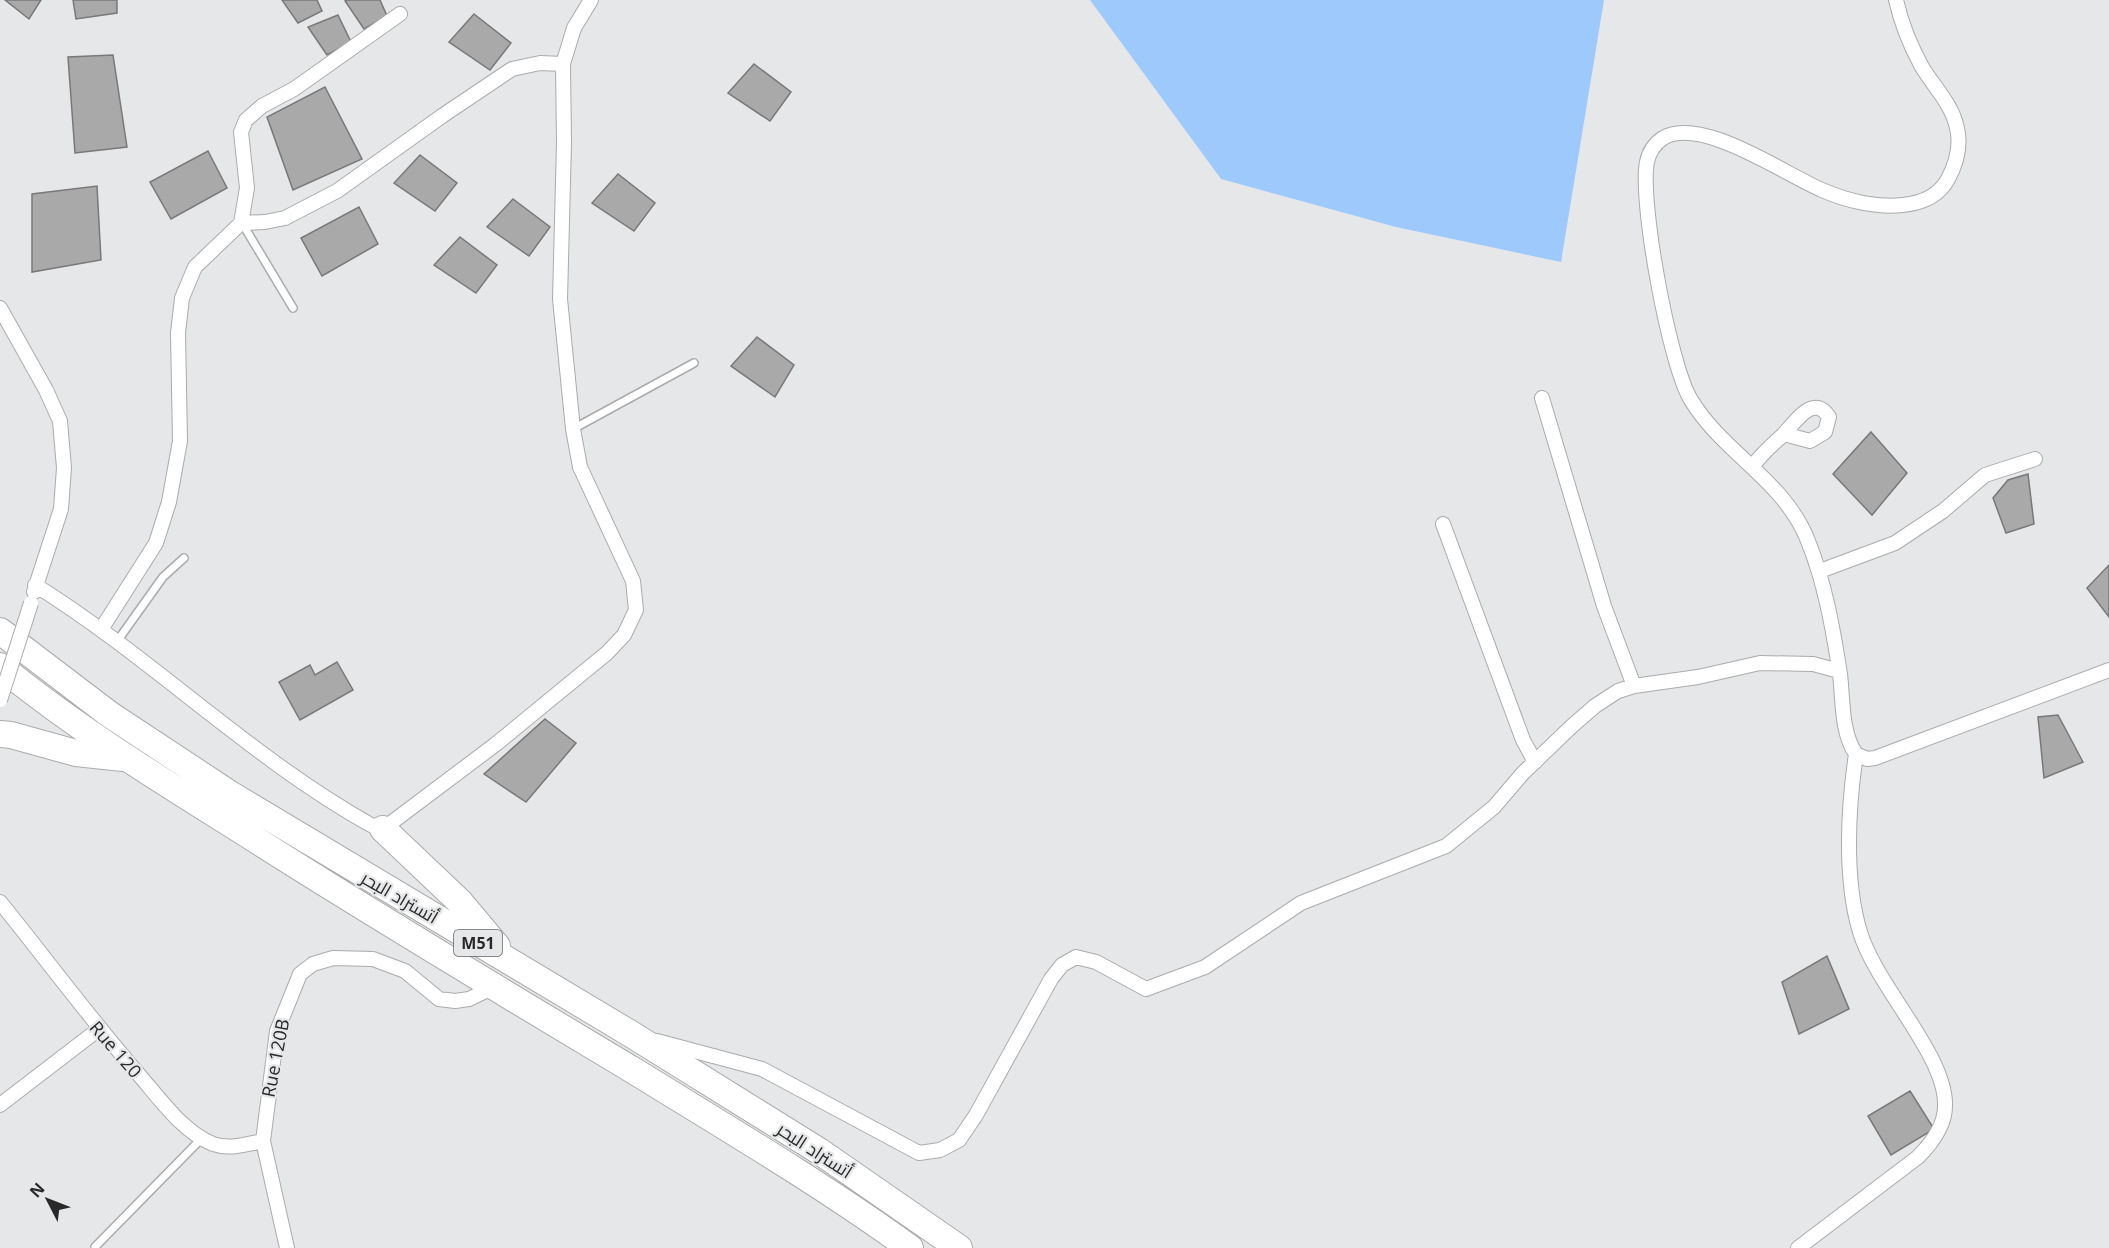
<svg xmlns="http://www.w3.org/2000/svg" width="2109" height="1248" viewBox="0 0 2109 1248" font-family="'Open Sans',Cairo,sans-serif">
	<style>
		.green { fill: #9dc9fc }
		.building { fill: #aaa9aa; stroke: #797879; stroke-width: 1.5 }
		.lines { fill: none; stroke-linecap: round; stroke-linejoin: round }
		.service-casing { stroke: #aaabac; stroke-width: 10 }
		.minor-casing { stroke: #aaabac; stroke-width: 16 }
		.motorway-casing { stroke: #aaabac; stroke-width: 28 }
		.service { stroke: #fff; stroke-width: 7 }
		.minor { stroke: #fff; stroke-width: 14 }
		.motorway { stroke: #fff; stroke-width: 26 }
		.minor-bridge-casing { stroke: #aaabac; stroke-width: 16; stroke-linecap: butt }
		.minor-bridge { stroke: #fff; stroke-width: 14 }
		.labels { text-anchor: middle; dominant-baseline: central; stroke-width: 4.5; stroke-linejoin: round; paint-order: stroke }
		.shield { fill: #e6e7e8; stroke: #626263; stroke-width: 1.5 }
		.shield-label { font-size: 16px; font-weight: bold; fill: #29292a }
		.street-label { font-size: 18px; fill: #29292a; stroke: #e6e7e8 }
	</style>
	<rect width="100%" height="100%" fill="#e6e7e8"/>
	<!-- green -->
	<path class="green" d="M1090,0H1604L1561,262L1396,227L1221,179Z"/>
	<!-- building -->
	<path class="building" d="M5,0H41L29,19Z
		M73,0H117V13L76,19Z
		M282,0H317L322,11L298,23Z
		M348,0H380L387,16L364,29L345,1Z
		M474,14L511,43L490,70L449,42Z
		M338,15L351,42L327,55L308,27Z
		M113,55L127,147L75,153L68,57Z
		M754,64L791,92L770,121L728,93Z
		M325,87L362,159L293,190L267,117Z
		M208,151L227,188L171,219L150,182Z
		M420,155L457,183L435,211L394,183Z
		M618,174L655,203L634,231L592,203Z
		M97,186L101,260L32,272V194Z
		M513,199L550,227L529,256L487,227Z
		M359,207L378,244L322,276L301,238Z
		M460,237L497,265L476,293L434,265Z
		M757,337L794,365L775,397L731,366Z
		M1871,432L1907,473L1872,515L1833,474Z
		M2028,474L2034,524L2006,533L1993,498L2008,480Z
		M2109,565V617L2087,588Z
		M337,662L353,690L300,720L279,682L310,665L315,675Z
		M2058,715L2083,762L2044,778L2038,717Z
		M545,719L576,743L526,802L484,774Z
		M1827,956L1849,1009L1799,1034L1782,982Z
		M1910,1091L1934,1129L1891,1155L1868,1116Z"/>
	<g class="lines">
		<!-- service casing -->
		<g class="service-casing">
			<path id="service" d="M242,223L293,308
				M573,429L694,363
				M118,640L163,577L184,558
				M95,1247L202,1138"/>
		</g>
		<!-- minor casing -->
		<g class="minor-casing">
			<path id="minor" d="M1896,0C1901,22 1911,47 1922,67C1934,87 1952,104 1957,128C1961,145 1956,164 1948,179C1939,196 1922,203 1903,205C1877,208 1847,201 1822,190C1786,175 1701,115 1663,138C1654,144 1649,152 1647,162C1639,200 1670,367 1691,400C1723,453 1785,481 1808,541C1825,583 1833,629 1840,674C1843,699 1841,733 1856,754L1867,759L1875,758L2109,670
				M241,223L265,222L285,218L337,191L442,116L512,69L540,63L563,64
				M0,308L46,390L60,421L64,468L61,509L34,592
				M1542,398L1604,606L1634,686
				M1753,466C1762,453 1772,445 1783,435C1794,424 1813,392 1829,417L1825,432L1810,441L1784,434
				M1443,524L1523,740L1535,762
				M1820,571L1895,543L1943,511L1985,475L2035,459
				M35,585C152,658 251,758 371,825L383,829L496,744L607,653L624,635L636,610L633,581L580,467L573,429L560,299L564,143L563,64L574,28L591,0
				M102,628L156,543L169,502L180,441L178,333L182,298L195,267L241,223L247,188L241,132L246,120L262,106L294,89L400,14
				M0,902C47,960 91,1020 140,1076C160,1099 184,1133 213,1144C230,1150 246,1144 263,1141
				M657,1041L762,1069L919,1153L940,1150L959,1140L976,1115L1051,979L1062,965L1076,957L1096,962L1146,989L1205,967L1301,903L1446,846L1494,807L1523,773L1572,726L1595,706L1618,691L1634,686L1698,677L1760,663L1813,664L1839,671
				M0,1105L99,1029
				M287,1248L263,1141L277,1031L300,974L313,964L333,958L373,959L405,971L439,999L455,1001L469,999L494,987
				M1798,1248L1918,1157C1931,1144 1945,1126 1945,1106C1947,1056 1876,986 1860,932C1844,879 1848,808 1856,754"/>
		</g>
		<!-- motorway casing -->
		<g class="motorway-casing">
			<path id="motorway" d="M0,631L109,714L230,794L631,1034L819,1151L959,1248
				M0,666C76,728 159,779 242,831C370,913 501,991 631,1069C725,1127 820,1183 910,1248
				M0,734L11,735L76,753L123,758
				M383,829L460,902L497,946"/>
		</g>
		<!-- service -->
		<use href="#service" class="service"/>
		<!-- minor -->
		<use href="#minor" class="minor"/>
		<!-- motorway -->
		<use href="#motorway" class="motorway"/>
		<!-- minor-bridge casing -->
		<g class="minor-bridge-casing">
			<path id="minor-bridge" d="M0,700L31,603"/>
		</g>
		<!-- minor-bridge -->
		<use href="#minor-bridge" class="minor-bridge"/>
	</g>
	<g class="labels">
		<!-- shield labels -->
		<rect class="shield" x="454" y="930" width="48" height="26" rx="4.5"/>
		<g class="shield-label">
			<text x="478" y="943">M51</text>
		</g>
		<!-- street labels -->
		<g class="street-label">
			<text transform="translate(400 897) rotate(30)">أتستراد البحر</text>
			<text transform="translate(116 1049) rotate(49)">Rue 120</text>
			<text transform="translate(275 1058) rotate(-79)">Rue 120B</text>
			<text transform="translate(815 1150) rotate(33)">أتستراد البحر</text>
		</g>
	</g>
	<!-- north arrow -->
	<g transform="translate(48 1200) rotate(312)" stroke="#e6e7e8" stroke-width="4.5" paint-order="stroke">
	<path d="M0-4.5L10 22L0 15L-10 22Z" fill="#29292a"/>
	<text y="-9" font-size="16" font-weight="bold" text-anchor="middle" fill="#29292a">N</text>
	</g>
</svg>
